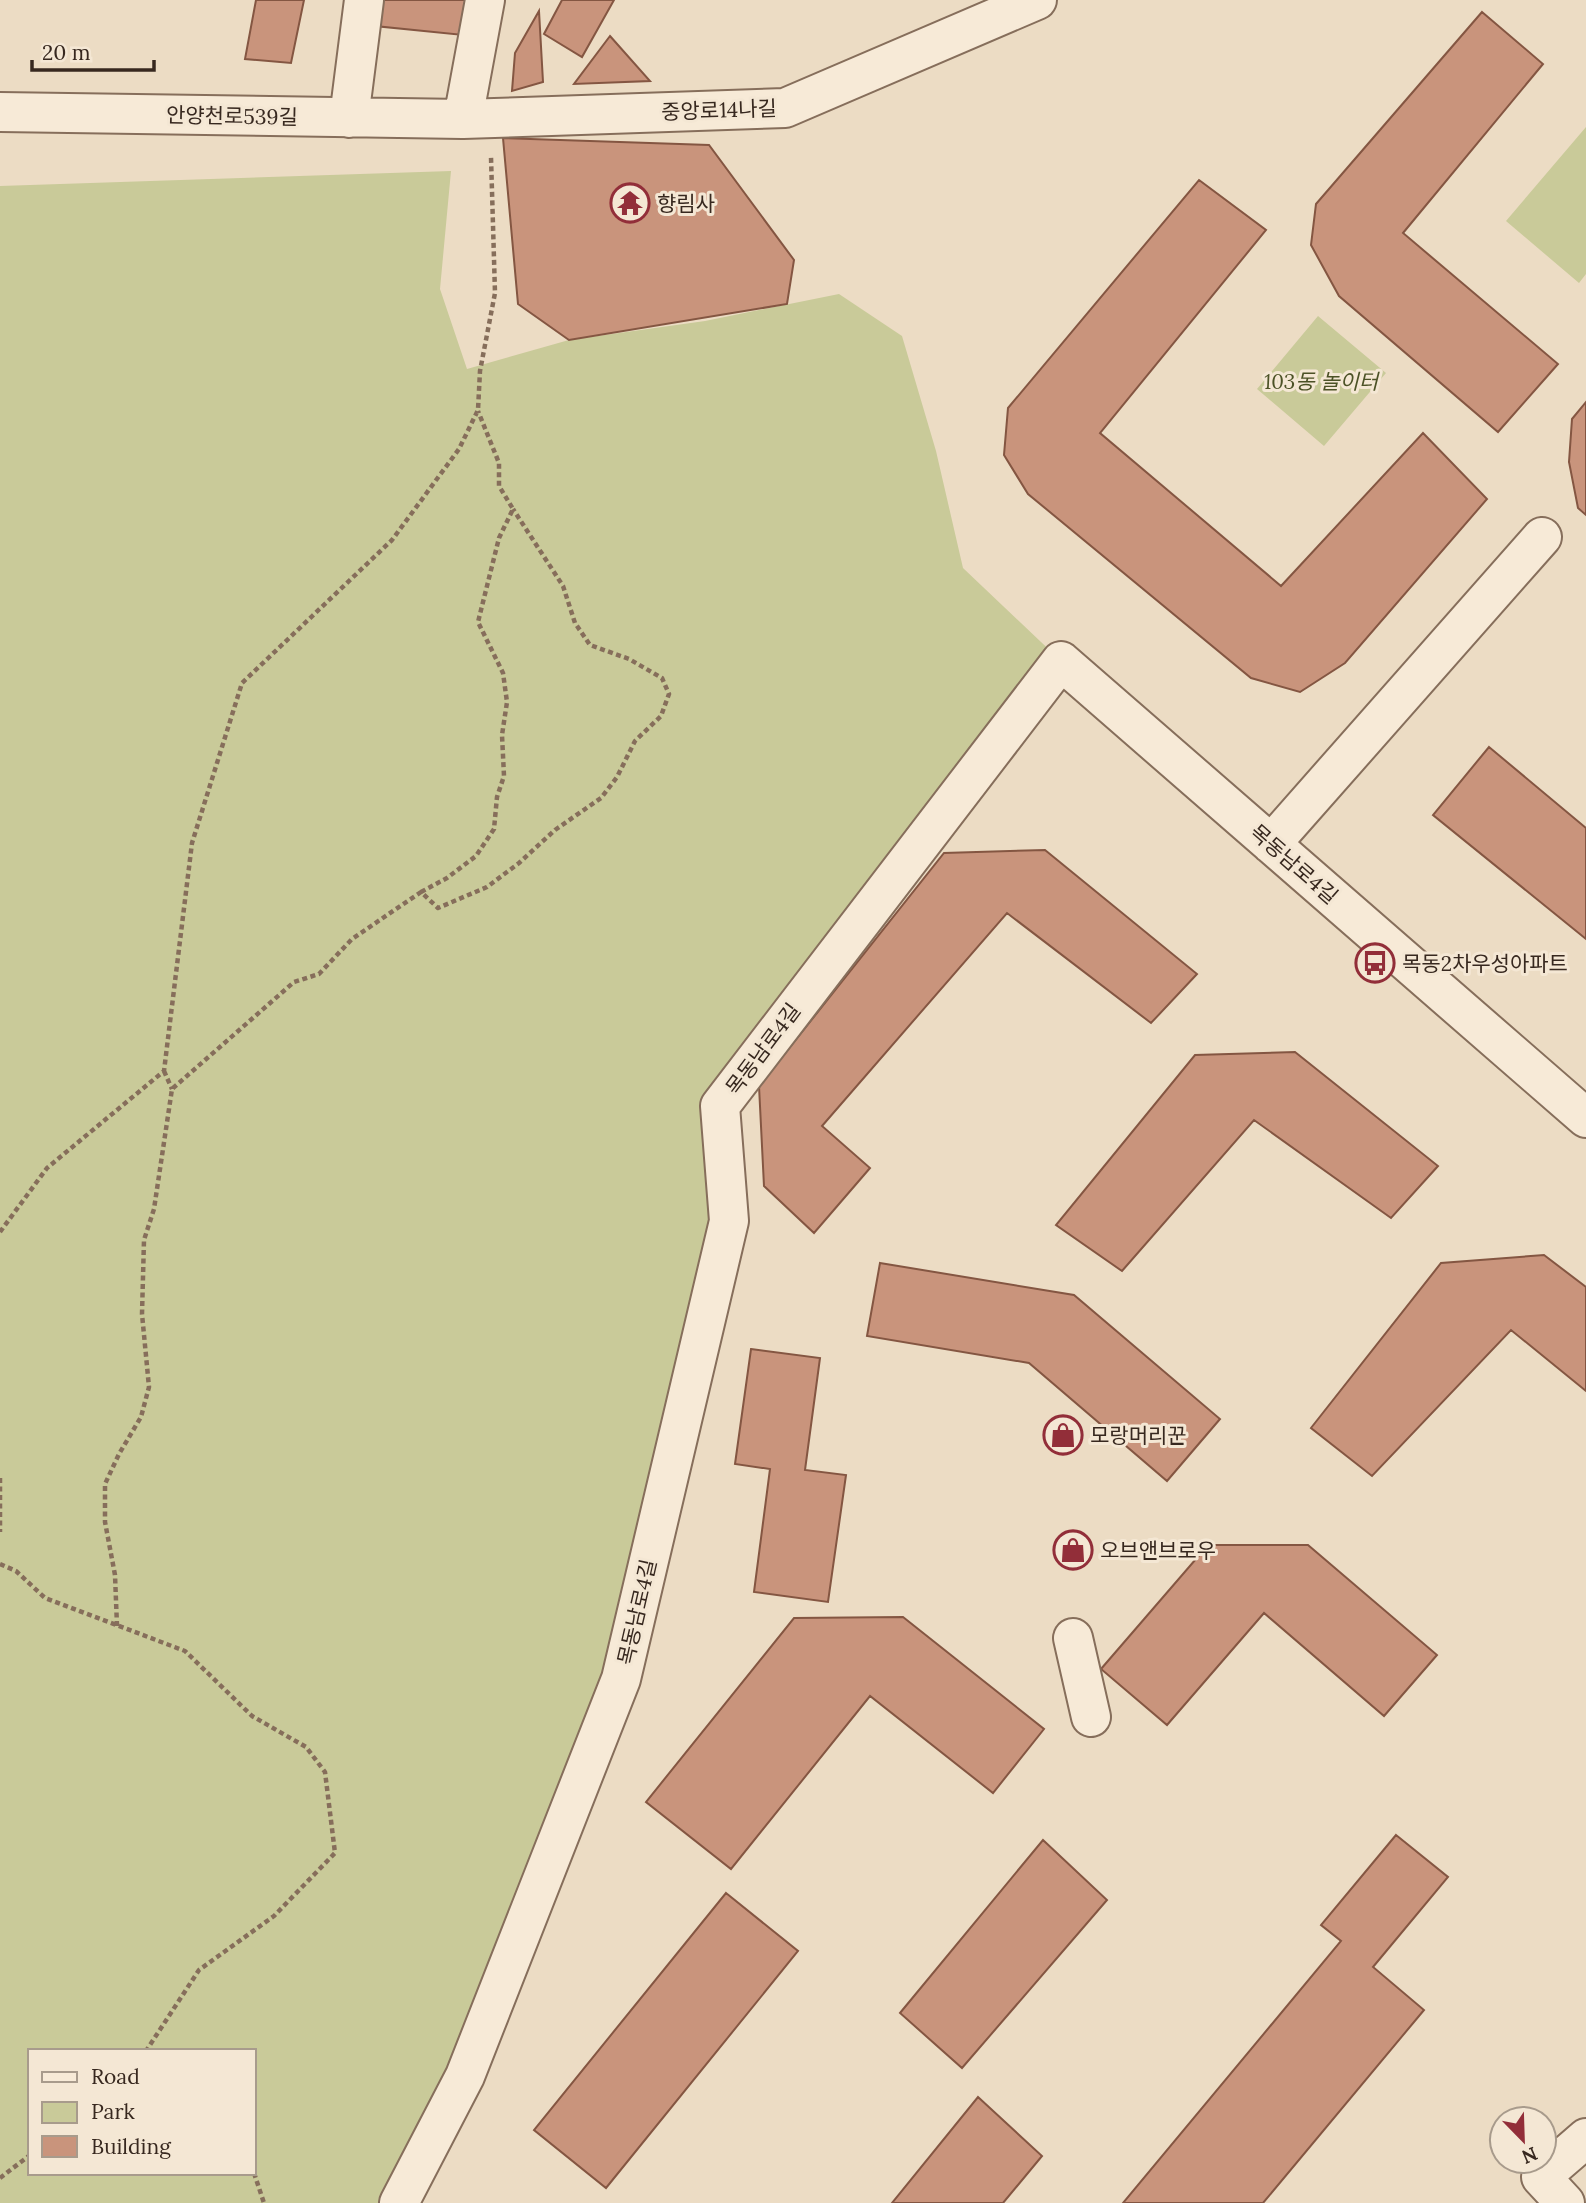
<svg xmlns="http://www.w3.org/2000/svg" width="1586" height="2203" viewBox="0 0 1586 2203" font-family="Lora,'Noto Sans KR',serif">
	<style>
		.green { fill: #c9ca99; fill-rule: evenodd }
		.building { fill: #c9947c; stroke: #845642; stroke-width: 2 }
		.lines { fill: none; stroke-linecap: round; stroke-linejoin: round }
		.minor-casing { stroke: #866e5b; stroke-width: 42 }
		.path { stroke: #866e5b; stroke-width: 4.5; stroke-dasharray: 5 3.5; stroke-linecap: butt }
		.minor { stroke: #f7ead7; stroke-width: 38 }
		.labels { text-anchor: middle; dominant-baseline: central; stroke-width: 6; stroke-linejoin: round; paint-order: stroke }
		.street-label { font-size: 21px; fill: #37281f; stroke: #f4e7d4 }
		.poi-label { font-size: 21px; fill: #37281f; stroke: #f4e7d4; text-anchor: start }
		.park-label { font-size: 21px; font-style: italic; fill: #4c5226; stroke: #f4e7d4 }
	</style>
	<rect width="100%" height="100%" fill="#ecdcc4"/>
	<!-- green -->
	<path class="green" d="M1586,127V274L1579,283L1506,221Z
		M451,171L440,289L467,369L569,340L705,321L839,294L902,336L936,451L963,568L1061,661L720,1106L729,1221L621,1679L399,2203H0V186ZM30,2051H254V2173H30Z
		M1318,316L1386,373L1324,446L1257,389Z"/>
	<!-- building -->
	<path class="building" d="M256,0H304L291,63L245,59Z
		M381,0H469L463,35L375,26Z
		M562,0H614L582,57L544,34Z
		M539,11L543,82L512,91L515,53Z
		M1482,12L1543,64L1403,233L1558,364L1498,432L1339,296L1311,245L1316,204Z
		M610,36L650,81L574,84Z
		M503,138L709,145L794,260L787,304L569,340L518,304Z
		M1199,180L1266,230L1100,433L1281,586L1423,433L1487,499L1345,663L1300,692L1251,678L1028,494L1004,455L1008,408Z
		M1586,402V515L1578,508L1569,462L1572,419Z
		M1489,747L1586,828V939L1433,815Z
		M1045,850L1197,974L1151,1023L1007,913L822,1126L870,1168L814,1233L764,1186L759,1086L944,853Z
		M1295,1052L1438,1166L1391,1218L1254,1120L1122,1271L1056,1225L1195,1055Z
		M1544,1255L1586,1287V1391L1511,1330L1372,1476L1311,1428L1441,1263Z
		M880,1263L1074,1295L1220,1419L1167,1481L1029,1363L867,1336Z
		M751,1349L820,1358L805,1470L846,1475L828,1602L754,1592L770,1469L735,1464Z
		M1208,1545H1308L1437,1655L1384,1716L1264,1613L1167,1725L1101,1669Z
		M903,1617L1044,1729L993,1793L870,1696L731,1869L646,1802L794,1618Z
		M1396,1835L1448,1877L1373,1967L1424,2010L1263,2203H1123L1341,1941L1321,1925Z
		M1043,1840L1107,1900L962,2068L900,2013Z
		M726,1893L798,1951L606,2188L534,2130Z
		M978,2097L1042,2156L1003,2203H892Z"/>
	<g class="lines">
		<!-- minor casing -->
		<g class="minor-casing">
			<path id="minor" d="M0,112L463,119L785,108L1037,0
				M349,118L364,0
				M463,119L485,0
				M1271,844L1542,537
				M1073,1638L1091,1717
				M399,2203L465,2076L621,1679L729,1221L720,1106L1061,661L1586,1118
				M1565,2203L1541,2177L1586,2138"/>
		</g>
		<!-- path -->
		<path class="path" d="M421,892L447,878L476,856L494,829L497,797L504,776L502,735L507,702L503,673L478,622L499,538L513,509L499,486V463L478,411
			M164,1071L172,1089
			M0,1232L47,1168L164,1071L192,843L242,683L392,540L459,449L478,410L480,371L495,293L491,157
			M0,1478V1532
			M0,1564L16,1571L45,1598L185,1651L252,1716L306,1747L325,1772L335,1853L274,1916L199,1970L146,2051
			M117,1626L115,1575L105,1522V1484L119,1454L141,1417L149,1387L142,1314L144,1240L154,1209L172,1089L294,982L319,974L352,939L421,892L438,908L487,887L519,863L555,830L601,798L617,777L635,741L661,716L669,694L662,678L629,659L590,645L575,623L563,586L513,509
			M254,2173L264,2203
			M0,2178L30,2155"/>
		<!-- minor -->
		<use href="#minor" class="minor"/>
	</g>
	<!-- icons -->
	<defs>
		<g id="temple-ring" transform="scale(2.0125)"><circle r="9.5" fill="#f4e7d4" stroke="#922e39" stroke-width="1.5"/><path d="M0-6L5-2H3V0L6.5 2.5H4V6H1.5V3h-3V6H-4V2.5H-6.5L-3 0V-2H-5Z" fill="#922e39"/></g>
		<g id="bus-ring" transform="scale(2.0125)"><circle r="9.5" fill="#f4e7d4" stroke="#922e39" stroke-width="1.5"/><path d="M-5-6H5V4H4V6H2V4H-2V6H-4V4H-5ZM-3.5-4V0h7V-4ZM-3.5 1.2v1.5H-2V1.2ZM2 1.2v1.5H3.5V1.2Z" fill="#922e39"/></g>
		<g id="shop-ring" transform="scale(2.0125)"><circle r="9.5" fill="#f4e7d4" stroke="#922e39" stroke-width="1.5"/><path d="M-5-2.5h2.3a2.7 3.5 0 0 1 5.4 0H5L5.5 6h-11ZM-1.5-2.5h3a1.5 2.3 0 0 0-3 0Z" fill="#922e39"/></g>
	</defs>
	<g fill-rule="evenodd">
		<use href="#temple-ring" x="630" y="203"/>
		<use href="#bus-ring" x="1375" y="963"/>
		<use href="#shop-ring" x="1063" y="1435"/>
		<use href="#shop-ring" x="1073" y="1550"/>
	</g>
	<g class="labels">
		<!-- street labels -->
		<g class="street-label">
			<text transform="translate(719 110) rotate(-2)">중앙로14나길</text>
			<text transform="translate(232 116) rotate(1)">안양천로539길</text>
			<text transform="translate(1294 864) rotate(41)">목동남로4길</text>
			<text transform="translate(763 1049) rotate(-53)">목동남로4길</text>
			<text transform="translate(637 1612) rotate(-77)">목동남로4길</text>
		</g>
		<!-- poi labels -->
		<g class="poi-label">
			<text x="657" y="203">향림사</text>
			<text x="1402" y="963">목동2차우성아파트</text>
			<text x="1090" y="1435">모랑머리꾼</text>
			<text x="1100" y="1550">오브앤브로우</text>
		</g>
		<!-- park labels -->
		<g class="park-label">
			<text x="1321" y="381">103동 놀이터</text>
		</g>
	</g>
	<!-- legend -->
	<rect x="28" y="2049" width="228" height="126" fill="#f4e7d4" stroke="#a89b8c" stroke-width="2"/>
	<rect x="42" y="2072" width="35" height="10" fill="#f7ead7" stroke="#a89b8c" stroke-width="2"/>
	<text x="91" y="2084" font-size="21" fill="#37281f">Road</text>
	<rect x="42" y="2102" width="35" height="21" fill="#c9ca99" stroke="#a89b8c" stroke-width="2"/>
	<text x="91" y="2119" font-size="21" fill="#37281f">Park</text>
	<rect x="42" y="2136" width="35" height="21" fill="#c9947c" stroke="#a89b8c" stroke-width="2"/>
	<text x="91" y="2154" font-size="21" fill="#37281f">Building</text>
	<!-- north arrow -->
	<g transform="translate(1523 2140) rotate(157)"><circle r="33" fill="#f4e7d4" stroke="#a89b8c" stroke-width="2"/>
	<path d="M0-5L12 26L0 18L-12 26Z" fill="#922e39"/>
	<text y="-10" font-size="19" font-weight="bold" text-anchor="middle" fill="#37281f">N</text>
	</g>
	<!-- scale -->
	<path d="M32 60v10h122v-10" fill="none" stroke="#37281f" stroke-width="3.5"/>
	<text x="42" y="60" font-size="21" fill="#37281f" stroke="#f4e7d4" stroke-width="5" paint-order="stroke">20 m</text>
</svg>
